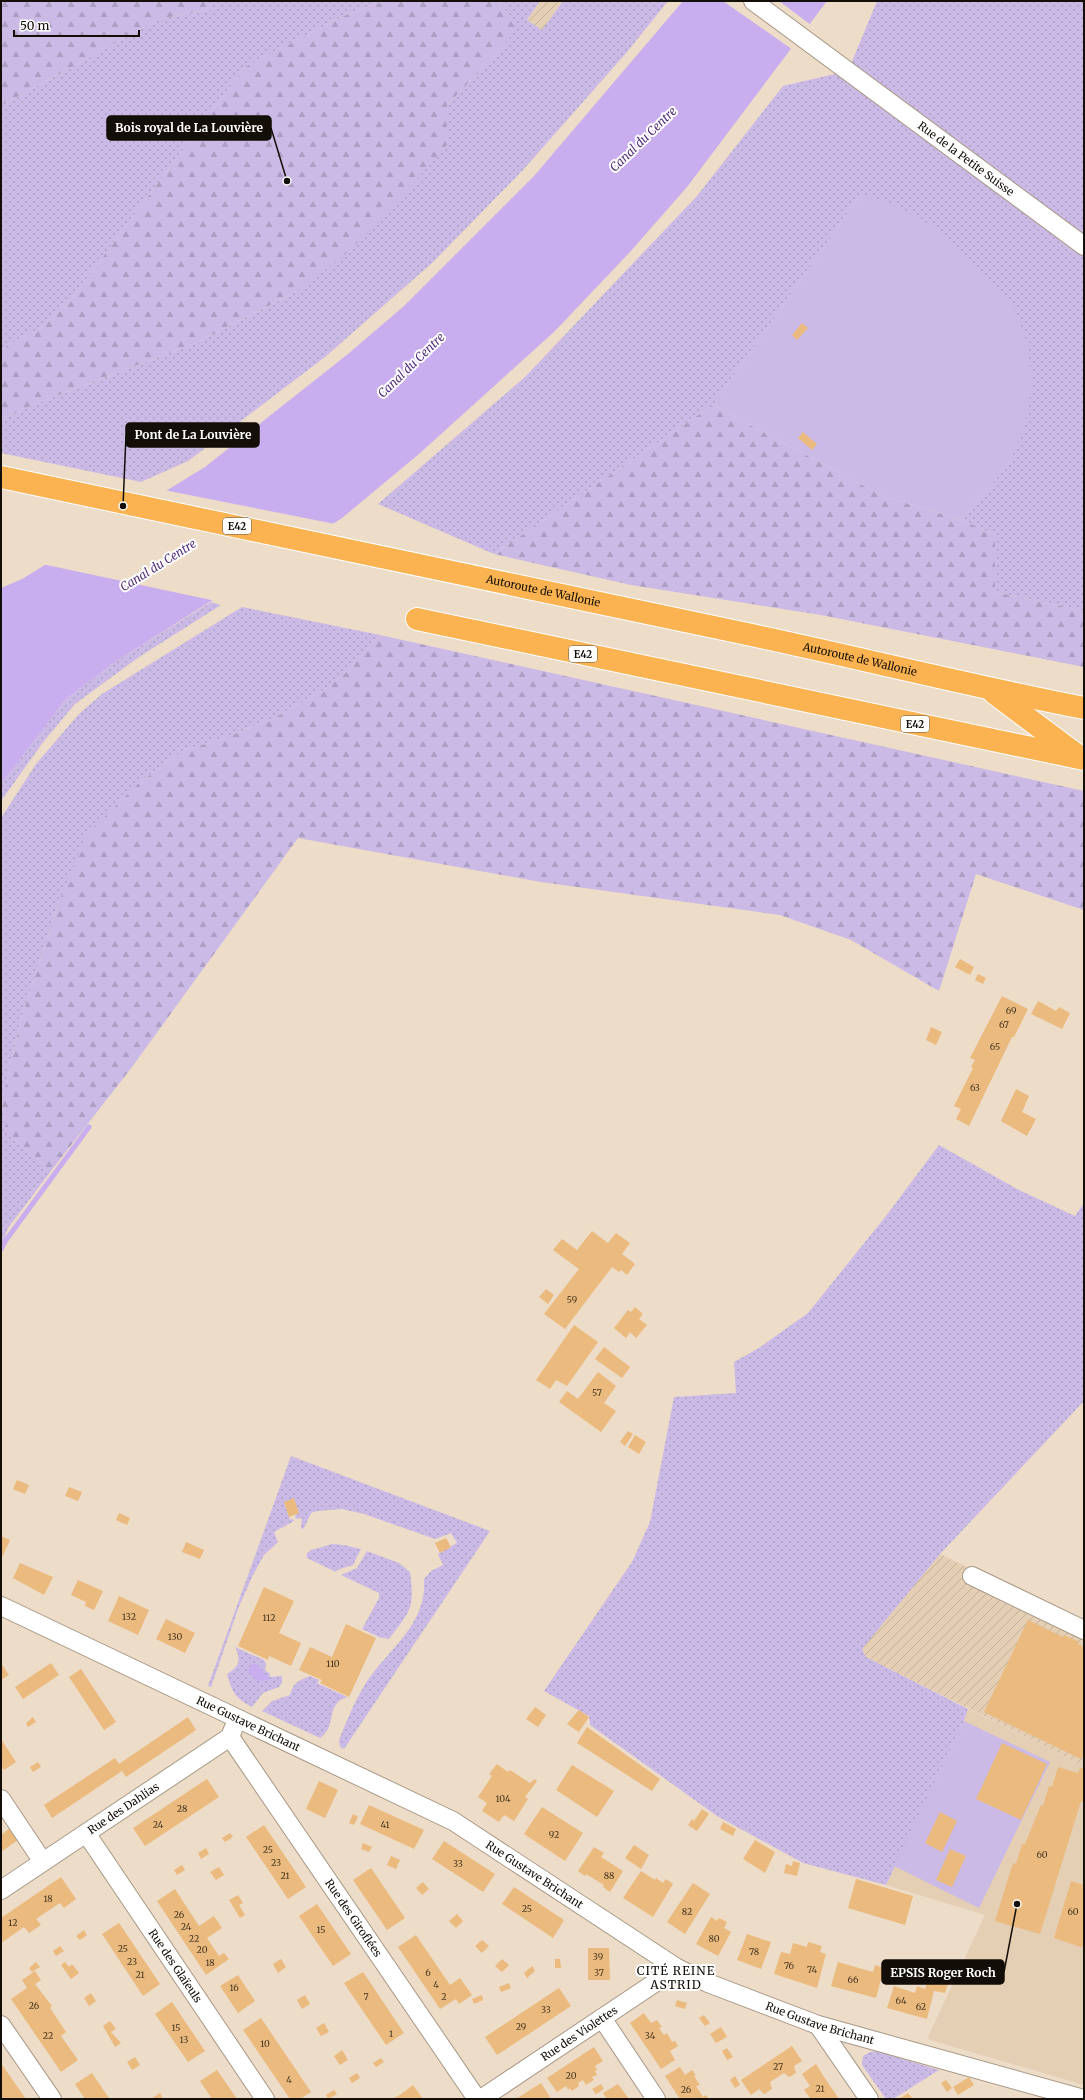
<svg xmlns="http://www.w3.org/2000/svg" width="1085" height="2100" viewBox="0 0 1085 2100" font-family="Merriweather,serif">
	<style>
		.built { fill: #e4ceb4 }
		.industrial { fill: url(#industrial-furrows) }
		.grass { fill: url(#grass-dots) }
		.forest { fill: url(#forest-firs) }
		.garden { fill: #cbbae6 }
		.water { fill: #c9aeef }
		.pier { fill: #eddcc8 }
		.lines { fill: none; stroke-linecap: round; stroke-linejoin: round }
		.stream { stroke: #c9aeef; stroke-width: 5 }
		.building { fill: #ebba7e }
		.minor-casing { stroke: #a79885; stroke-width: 20 }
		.motorway-casing { stroke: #fff; stroke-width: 24 }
		.minor { stroke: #fff; stroke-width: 18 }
		.motorway { stroke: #fbb352; stroke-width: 22 }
		.labels { text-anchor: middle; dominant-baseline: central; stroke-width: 4; stroke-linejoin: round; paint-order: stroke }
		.number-label { font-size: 9px; fill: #493925 }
		.shield { fill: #fff; stroke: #5a5651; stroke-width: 1 }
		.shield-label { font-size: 10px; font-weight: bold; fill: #130e07 }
		.street-label { font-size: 11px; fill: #130e07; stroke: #fff }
		.water-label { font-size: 12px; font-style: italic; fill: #532f7b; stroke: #fff }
		.neighbourhood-label { font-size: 12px; letter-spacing: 1px; fill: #130e07; stroke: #fff }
		.leader { fill: none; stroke: #130e07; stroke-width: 1.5 }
		.callout-dot { fill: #130e07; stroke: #fff; stroke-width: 1.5 }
		.callout { fill: #130e07; stroke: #130e07; stroke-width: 1.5 }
		.callout-label { font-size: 12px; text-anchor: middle; font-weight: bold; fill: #fff }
	</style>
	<defs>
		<pattern id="industrial-furrows" width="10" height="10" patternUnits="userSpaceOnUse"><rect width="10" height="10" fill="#e4ceb4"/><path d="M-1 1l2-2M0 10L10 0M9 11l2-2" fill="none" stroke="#c3b099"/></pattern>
		<pattern id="grass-dots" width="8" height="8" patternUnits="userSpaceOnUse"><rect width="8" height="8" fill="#cbbae6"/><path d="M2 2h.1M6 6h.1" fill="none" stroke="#ad9fc4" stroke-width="1.8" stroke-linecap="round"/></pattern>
		<pattern id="forest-firs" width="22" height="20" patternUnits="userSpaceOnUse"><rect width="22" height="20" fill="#cbbae6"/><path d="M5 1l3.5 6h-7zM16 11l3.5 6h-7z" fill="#ad9fc4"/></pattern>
	</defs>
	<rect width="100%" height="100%" fill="#eddcc8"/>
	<!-- built -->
	<path class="built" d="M968,1709L1084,1766V2085L927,2039L985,1915L886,1885L964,1721Z"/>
	<!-- industrial -->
	<path class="industrial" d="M540,1H563L542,30L527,20Z
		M940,1554L977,1572L1084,1639V1766L866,1657L861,1649Z"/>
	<!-- grass -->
	<path class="grass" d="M208,1H385L346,15L245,67L70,301L41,328L1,349V106L159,19L213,9Z
		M498,1H540L527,20L542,30L563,1H668L627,52L523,170L432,263L325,357L188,461L141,482L1,453V420L35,404L198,342L297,291L447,145V105L502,48L512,19Z
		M877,1H1084V611L995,592V535L962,520L1010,462L861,194L713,405L494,554L378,504L525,377L697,196L783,86L848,71Z
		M211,602L221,605L139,657L75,704L44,741L1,801V784L66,699L115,662Z
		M242,607L380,635L348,671L324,690L276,717L220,740L184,750L139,783L59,902L21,1019L2,1101L7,1133L51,1171L8,1228L1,1248V818L36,764L79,714L102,694Z
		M939,1145L1019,1190L1075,1216L1084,1203V1401L940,1554L862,1649L866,1657L968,1709L964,1721L886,1885L803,1863L717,1816L590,1725L589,1716L544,1691L632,1562L650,1522L674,1397L736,1393L734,1362L759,1348L808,1313L886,1216Z
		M291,1456L490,1531L344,1749L340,1747L339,1740C347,1720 357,1695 370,1677C393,1646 427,1622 424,1579L431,1571L443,1565L438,1554L457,1543L451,1533L435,1539L364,1514L342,1509L317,1511L311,1513L304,1528L301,1529L302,1518L296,1519L295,1515L299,1513L294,1499L284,1502L290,1520L293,1519L294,1521L274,1532L278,1542L264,1555L252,1577L238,1609L211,1687L208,1686Z
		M332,1544L344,1545L361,1549L353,1565L337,1570L336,1572L307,1558V1553L311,1550Z
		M367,1551L399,1563L410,1572C415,1609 410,1611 389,1639L379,1637L362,1629L379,1598V1593L341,1575L357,1568Z
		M235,1647L264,1660L266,1664L265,1670L270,1674V1677L282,1676V1683L279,1687L263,1693L252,1707C235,1698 232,1692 227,1674C240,1667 241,1659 235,1647Z
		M310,1676L319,1680L317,1683L347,1697C324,1705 338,1726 320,1738L262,1711L272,1701L290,1695C293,1683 299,1680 310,1676Z
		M876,2051L939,2070L893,2099H886L862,2065L863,2056L870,2052Z"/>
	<!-- forest -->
	<path class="forest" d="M1,1H208L213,9L159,19L1,106Z
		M385,1H498L512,19L514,32L502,48L447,105V145L383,218L340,259L297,291L198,342L35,404L1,420V349L41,328L70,301L245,67L346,15Z
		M713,405L883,496L962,520L995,535V592L1084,611V667L821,615L631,585L494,554Z
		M380,635L1084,791V910L976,874L939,991L851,940L780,915L541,882L298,838L132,1067L51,1171L7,1133L2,1101L21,1019L59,902L86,835L139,783L184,750L220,740L276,717L324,690L348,671Z"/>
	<!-- garden -->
	<path class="garden" d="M861,194L900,208L941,231L1012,304L1027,342L1032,385L1024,428L1010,462L962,520L883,496L713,405Z
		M964,1721L1050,1762L979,1908L894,1866Z"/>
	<!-- water -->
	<path class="water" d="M683,1H827L687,187L630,252L555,331L419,454L342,518L115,662L66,699L1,784V588L22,579L205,467L348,354L404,306L534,176Z
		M251,1664H257L268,1677V1680L258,1681L248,1672Z"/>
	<!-- pier -->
	<path class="pier" d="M723,1H779L811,25L793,50Z
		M164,490L335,524L216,601L42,564Z"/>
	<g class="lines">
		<!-- stream -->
		<path class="stream" d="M1,1249L6,1240L89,1127"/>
	</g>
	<!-- building -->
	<path class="building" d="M802,323L808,328L797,340L792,335Z
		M803,432L817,444L812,450L798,438Z
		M960,959L974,967L970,975L955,967Z
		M978,974L986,978L983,984L975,980Z
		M1002,996L1028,1009L1014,1037H1012L969,1126L956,1119L961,1109L954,1106L973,1068L971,1067L975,1060L970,1058Z
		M1038,1001L1056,1011L1059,1007L1070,1013L1062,1029L1031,1014Z
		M931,1027L942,1032L936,1045L926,1040Z
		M1016,1089L1029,1096L1022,1112L1036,1119L1027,1136L1001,1121Z
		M592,1231L608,1243L616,1233L630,1243L622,1254L635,1264L627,1275L621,1270L619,1272L612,1267L565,1329L544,1314L579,1269L553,1250L562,1239L577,1250Z
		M546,1289L554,1295L548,1304L539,1297Z
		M635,1307L643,1314L639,1319L647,1325L636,1338L630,1332L626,1338L614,1328L628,1310L631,1312Z
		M574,1325L598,1342L567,1386L556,1380L550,1389L536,1380Z
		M604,1347L630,1367L622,1378L595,1359Z
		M598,1372L616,1386L604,1403L616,1411L601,1432L559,1402L567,1391L578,1399Z
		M628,1431L633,1434L625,1446L620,1442Z
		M635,1435L646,1442L639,1454L628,1447Z
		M17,1480L29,1485L25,1494L13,1489Z
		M69,1487L82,1492L78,1501L65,1496Z
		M294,1498L299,1513L289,1517L284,1502Z
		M119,1513L130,1518L127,1525L116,1520Z
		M1,1536L10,1540L1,1560Z
		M446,1538L451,1547L440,1553L435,1543Z
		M186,1542L204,1550L200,1559L182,1552Z
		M20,1563L53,1577L44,1595L13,1578Z
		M78,1580L103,1591L94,1610L85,1606L86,1602L71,1595Z
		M264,1587L294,1601L279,1633L301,1643L291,1666L269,1656L268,1660L238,1646Z
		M119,1596L149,1610L138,1635L108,1621Z
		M166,1619L195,1633L185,1653L156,1639Z
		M1028,1620L1063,1637L1064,1635L1079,1642L1078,1644L1084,1647V1753L1081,1759L984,1712Z
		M346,1624L376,1638L349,1697L320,1683L322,1680L299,1670L310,1647L332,1657Z
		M1,1663L9,1675L1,1680Z
		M51,1663L59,1675L23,1699L15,1687Z
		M81,1669L116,1722L104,1730L69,1677Z
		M535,1707L546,1715L538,1727L526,1719Z
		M579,1710L589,1717L579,1732L567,1724Z
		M33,1717L36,1722L28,1727L26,1723Z
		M188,1717L196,1730L126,1777L122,1771L52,1818L44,1805L115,1758L119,1764Z
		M587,1727L660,1779L652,1791L577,1743Z
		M1,1739L16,1762L4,1770L1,1765Z
		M1002,1743L1047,1764L1021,1820L976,1799Z
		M38,1762L41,1767L33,1772L30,1767Z
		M497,1764L508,1772L510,1770L530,1783L535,1779L537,1781L525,1797L528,1799L514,1821L504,1815L499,1822L482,1811L487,1803L478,1797L492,1776L489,1774Z
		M572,1765L614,1791L597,1817L556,1790Z
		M1058,1767L1078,1773L1080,1768L1084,1769V1802L1081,1801L1040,1934L995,1921L1013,1863L1016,1864L1022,1844H1025L1041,1805L1043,1806L1049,1786L1052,1787Z
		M207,1779L219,1797L145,1846L133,1828Z
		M319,1781L338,1790L325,1818L306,1809Z
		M369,1805L424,1830L414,1849L360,1824Z
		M542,1807L583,1833L565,1861L524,1834Z
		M702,1809L709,1814L697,1831L688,1825L692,1819L694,1821Z
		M940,1812L957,1821L942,1852L925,1843Z
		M353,1814L358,1817L354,1825L349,1823Z
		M723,1822L736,1829L733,1836L720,1829Z
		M264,1825L306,1887L288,1899L246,1837Z
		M10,1828L18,1840L1,1852V1835Z
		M230,1833L233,1837L225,1842L222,1838Z
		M755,1840L775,1852L765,1873L743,1859Z
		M444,1841L495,1874L483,1892L432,1859Z
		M363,1843L372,1847L369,1852L361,1849Z
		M634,1845L649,1855L641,1869L625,1858Z
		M594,1847L604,1853L601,1857L623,1871L610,1892L603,1887L604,1885L586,1874L585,1876L578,1871Z
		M206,1848L209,1854L201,1859L198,1853Z
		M950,1849L966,1856L952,1887L936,1880Z
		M391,1856L400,1860L396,1869L387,1865Z
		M793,1861L800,1863L797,1876L784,1873L786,1864L792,1866Z
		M182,1865L185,1870L177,1875L174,1870Z
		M219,1867L224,1875L216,1880L210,1872Z
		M371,1868L405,1918L387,1930L353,1880Z
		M641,1871L655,1880L656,1878L663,1883L666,1879L673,1884L653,1917L623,1898Z
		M61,1877L76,1899L64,1908L60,1903L36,1919L41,1925L29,1933L24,1927L1,1943V1918Z
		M856,1879L913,1896L905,1925L848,1908Z
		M1071,1881L1084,1885V1948L1054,1938Z
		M423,1882L429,1889L422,1895L416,1888Z
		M693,1883L710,1894L685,1934L667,1922Z
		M514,1887L564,1920L553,1938L502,1904Z
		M175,1889L199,1926L214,1916L222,1928L207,1938L219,1956L224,1953L229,1959L206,1975L157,1901Z
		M238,1895L243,1903L239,1905L245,1915L240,1918L229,1900Z
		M317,1904L351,1954L333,1966L299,1916Z
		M457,1914L463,1921L456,1928L449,1921Z
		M711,1917L717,1921L719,1918L727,1922L724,1928L731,1932L718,1956L696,1944Z
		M119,1923L160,1984L143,1996L102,1934Z
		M84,1930L87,1935L80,1940L76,1936Z
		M747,1934L771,1942L761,1969L737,1960Z
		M416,1935L450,1985L460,1978L472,1995L459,2004L456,1999L440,2009L398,1947Z
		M482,1940L489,1946L482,1953L475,1946Z
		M808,1942L822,1946L820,1952L826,1954L817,1988L774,1974L781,1952L790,1954L793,1943L807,1947Z
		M60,1946L64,1951L56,1956L53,1951Z
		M588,1948H609L610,1980H588Z
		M281,1959L286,1967L278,1973L273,1964Z
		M502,1959L509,1965L502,1972L495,1966Z
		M555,1959H560L561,1968H555Z
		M36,1962L40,1967L32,1972L29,1968Z
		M65,1962L69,1967L72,1964L79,1973L71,1979L61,1965Z
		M838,1962L873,1972L875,1965L884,1968L876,1998L831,1986Z
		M532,1966L535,1971L527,1978L524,1973Z
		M35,1971L41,1980L35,1984L52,2006L50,2008L66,2032L61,2036L78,2060L61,2072L11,1999L27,1988L22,1980Z
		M363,1972L404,2033L386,2045L344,1983Z
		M930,1974L950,1978L945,1993L934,1991L927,2019L887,2008L894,1986L915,1993L917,1986L925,1989Z
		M238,1975L255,2001L238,2013L220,1986Z
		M509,1983L511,1988L501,1992L499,1987Z
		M559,1988L571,2006L497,2055L485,2037Z
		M91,1993L96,2001L89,2006L84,1998Z
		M305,1995L310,2004L302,2009L297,2000Z
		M482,1995L483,2000L474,2004L472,1999Z
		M677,2000L687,2003L685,2009L675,2006Z
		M172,2002L205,2051L188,2062L155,2014Z
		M644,2013L651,2023L657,2020L662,2027L659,2028L664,2035L667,2033L672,2042L675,2041L678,2046L670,2051L675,2060L661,2069L630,2023Z
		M704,2015L710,2023L705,2026L699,2018Z
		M261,2018L311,2092L300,2099H290L243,2030Z
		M110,2021L116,2029L111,2032L121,2043L115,2047L103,2026Z
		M324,2023L329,2032L321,2036L316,2028Z
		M721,2027L727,2037L716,2043L710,2034Z
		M792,2046L802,2061L794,2066L796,2073L789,2077L784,2073L770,2082L772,2089L764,2094L759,2089L751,2095L741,2080Z
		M594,2047L603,2061L595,2066L597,2070L595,2071L597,2075L592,2077L594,2080L586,2085L583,2080L578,2083L579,2086L572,2091L570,2088L568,2090L566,2086L557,2092L547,2078Z
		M727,2048L733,2057L727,2060L722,2051Z
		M342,2050L348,2060L340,2065L334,2056Z
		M135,2057L140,2065L132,2070L127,2062Z
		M381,2058L384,2062L376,2067L373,2063Z
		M1,2063L5,2069L26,2099H1Z
		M816,2064L824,2077L839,2099H811L804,2090L810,2086L802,2074Z
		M680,2067L685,2075L692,2070L696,2075L694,2076L700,2085L696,2086L703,2097L706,2095L709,2099H680L665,2076Z
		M217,2070L233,2093L237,2099H212L200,2081Z
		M92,2073L109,2098L108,2099H85L75,2084Z
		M357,2073L360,2078L352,2083L349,2078Z
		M735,2076L740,2085L735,2088L730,2080Z
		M969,2077L974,2085L958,2095L953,2087Z
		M946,2080L952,2088L947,2092L941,2083Z
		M541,2083L550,2097L547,2099H516Z
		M601,2084L604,2089L596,2094L592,2089Z
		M618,2084L629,2099H607L603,2093Z
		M413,2085L423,2099H393L401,2094Z
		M334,2090L337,2094L328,2099L326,2095Z
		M160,2093L163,2099H151Z
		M908,2093L913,2099H899Z"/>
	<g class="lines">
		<!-- minor casing -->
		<g class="minor-casing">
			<g id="minor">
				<path id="s1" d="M753,1L1084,246"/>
				<path d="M972,1576L1084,1630"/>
				<path id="s2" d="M1,1606L453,1821L677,1968L708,1983L818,2025L1084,2099"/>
				<path id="s3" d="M230,1737L477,2099"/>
				<path d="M1,1799L43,1862"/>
				<path id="s4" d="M86,1833L265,2099"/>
				<path id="s5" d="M1,1890L230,1737L234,1727"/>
				<path d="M602,2018L656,2099"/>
				<path d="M1,2025L52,2099"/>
				<path d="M818,2025L869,2099"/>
				<path id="s6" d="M481,2099L677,1968"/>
			</g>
		</g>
		<!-- motorway casing -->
		<g class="motorway-casing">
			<g id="motorway">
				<path id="s7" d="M1,477C250,529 499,581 747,634C860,658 971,686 1084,708"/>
				<path d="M417,619L1084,759"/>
				<path d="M994,693L1077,755"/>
			</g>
		</g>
		<!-- minor -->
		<use href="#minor" class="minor"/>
		<!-- motorway -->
		<use href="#motorway" class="motorway"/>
	</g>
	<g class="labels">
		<!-- number labels -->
		<g class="number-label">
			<text x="1011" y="1010">69</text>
			<text x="1004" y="1024">67</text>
			<text x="995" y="1046">65</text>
			<text x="975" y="1087">63</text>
			<text x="572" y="1299">59</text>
			<text x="597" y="1392">57</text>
			<text x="129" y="1616">132</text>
			<text x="269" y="1617">112</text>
			<text x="175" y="1636">130</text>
			<text x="333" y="1663">110</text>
			<text x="503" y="1798">104</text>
			<text x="182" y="1808">28</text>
			<text x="158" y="1824">24</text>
			<text x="385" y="1824">41</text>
			<text x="554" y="1834">92</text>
			<text x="268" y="1849">25</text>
			<text x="1042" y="1854">60</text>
			<text x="276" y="1862">23</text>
			<text x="458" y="1863">33</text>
			<text x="285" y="1875">21</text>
			<text x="609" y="1875">88</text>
			<text x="48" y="1898">18</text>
			<text x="527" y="1908">25</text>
			<text x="687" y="1911">82</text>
			<text x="1073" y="1911">60</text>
			<text x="179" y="1914">26</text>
			<text x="13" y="1922">12</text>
			<text x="186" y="1926">24</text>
			<text x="321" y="1929">15</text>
			<text x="194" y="1938">22</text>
			<text x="714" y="1938">80</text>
			<text x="123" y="1948">25</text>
			<text x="202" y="1949">20</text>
			<text x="754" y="1951">78</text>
			<text x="598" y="1956">39</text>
			<text x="132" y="1961">23</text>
			<text x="210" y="1962">18</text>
			<text x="789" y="1965">76</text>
			<text x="812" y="1969">74</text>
			<text x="428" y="1972">6</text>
			<text x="599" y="1972">37</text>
			<text x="140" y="1974">21</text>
			<text x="853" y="1979">66</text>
			<text x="436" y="1984">4</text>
			<text x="234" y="1987">16</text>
			<text x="366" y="1996">7</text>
			<text x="444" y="1996">2</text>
			<text x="901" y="2000">64</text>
			<text x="34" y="2005">26</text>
			<text x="921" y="2006">62</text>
			<text x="546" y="2009">33</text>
			<text x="521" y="2026">29</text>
			<text x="176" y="2027">15</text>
			<text x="391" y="2033">1</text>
			<text x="48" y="2035">22</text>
			<text x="650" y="2035">34</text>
			<text x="184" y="2039">13</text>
			<text x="265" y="2043">10</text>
			<text x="778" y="2066">27</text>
			<text x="571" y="2075">20</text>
			<text x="289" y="2079">4</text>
			<text x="820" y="2088">21</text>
			<text x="686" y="2089">26</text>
		</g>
		<!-- shield labels -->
		<g class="shield">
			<rect x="223" y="518" width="28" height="16" rx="3"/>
			<rect x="569" y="646" width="28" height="16" rx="3"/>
			<rect x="901" y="716" width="28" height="16" rx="3"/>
		</g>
		<g class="shield-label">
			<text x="237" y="526">E42</text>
			<text x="583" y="654">E42</text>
			<text x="915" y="724">E42</text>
		</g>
		<!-- street labels -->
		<g class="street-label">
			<text stroke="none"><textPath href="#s1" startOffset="265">Rue de la Petite Suisse</textPath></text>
			<text stroke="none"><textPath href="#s7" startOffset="554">Autoroute de Wallonie</textPath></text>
			<text stroke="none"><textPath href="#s7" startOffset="878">Autoroute de Wallonie</textPath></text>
			<text stroke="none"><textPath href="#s2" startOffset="274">Rue Gustave Brichant</textPath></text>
			<text stroke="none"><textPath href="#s5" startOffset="147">Rue des Dahlias</textPath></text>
			<text stroke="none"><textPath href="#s2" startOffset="598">Rue Gustave Brichant</textPath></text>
			<text stroke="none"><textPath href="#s3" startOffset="219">Rue des Giroflées</textPath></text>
			<text stroke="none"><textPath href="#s4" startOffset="160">Rue des Glaïeuls</textPath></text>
			<text stroke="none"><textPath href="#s2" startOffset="922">Rue Gustave Brichant</textPath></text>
			<text stroke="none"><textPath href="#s6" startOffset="118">Rue des Violettes</textPath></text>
		</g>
		<!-- water labels -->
		<g class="water-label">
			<text transform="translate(643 139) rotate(-44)">Canal du Centre</text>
			<text transform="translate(411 365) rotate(-44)">Canal du Centre</text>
			<text transform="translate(158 565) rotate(-32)">Canal du Centre</text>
		</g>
		<!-- neighbourhood labels -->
		<g class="neighbourhood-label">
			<text x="676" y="1970">CITÉ REINE<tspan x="676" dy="14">ASTRID</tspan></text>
		</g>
	</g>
	<!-- callouts -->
	<path class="leader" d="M287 181L271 128M123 506L126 435M1017 1904L1004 1972"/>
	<g class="callout-dot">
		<circle cx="287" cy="181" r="4"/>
		<circle cx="123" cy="506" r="4"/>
		<circle cx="1017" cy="1904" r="4"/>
	</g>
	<g class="callout">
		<rect x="107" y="116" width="164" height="24" rx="4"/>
		<rect x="126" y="423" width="133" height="24" rx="4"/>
		<rect x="882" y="1960" width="122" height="24" rx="4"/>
	</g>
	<g class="callout-label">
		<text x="189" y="132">Bois royal de La Louvière</text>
		<text x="193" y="439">Pont de La Louvière</text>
		<text x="943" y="1977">EPSIS Roger Roch</text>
	</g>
	<!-- border -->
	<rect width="1085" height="2100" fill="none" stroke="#130e07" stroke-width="4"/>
	<!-- scale -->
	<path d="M14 30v6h125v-6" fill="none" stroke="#130e07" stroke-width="2"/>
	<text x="20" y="30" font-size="12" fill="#130e07" stroke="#ffffff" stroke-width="3" paint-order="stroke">50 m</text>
</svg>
